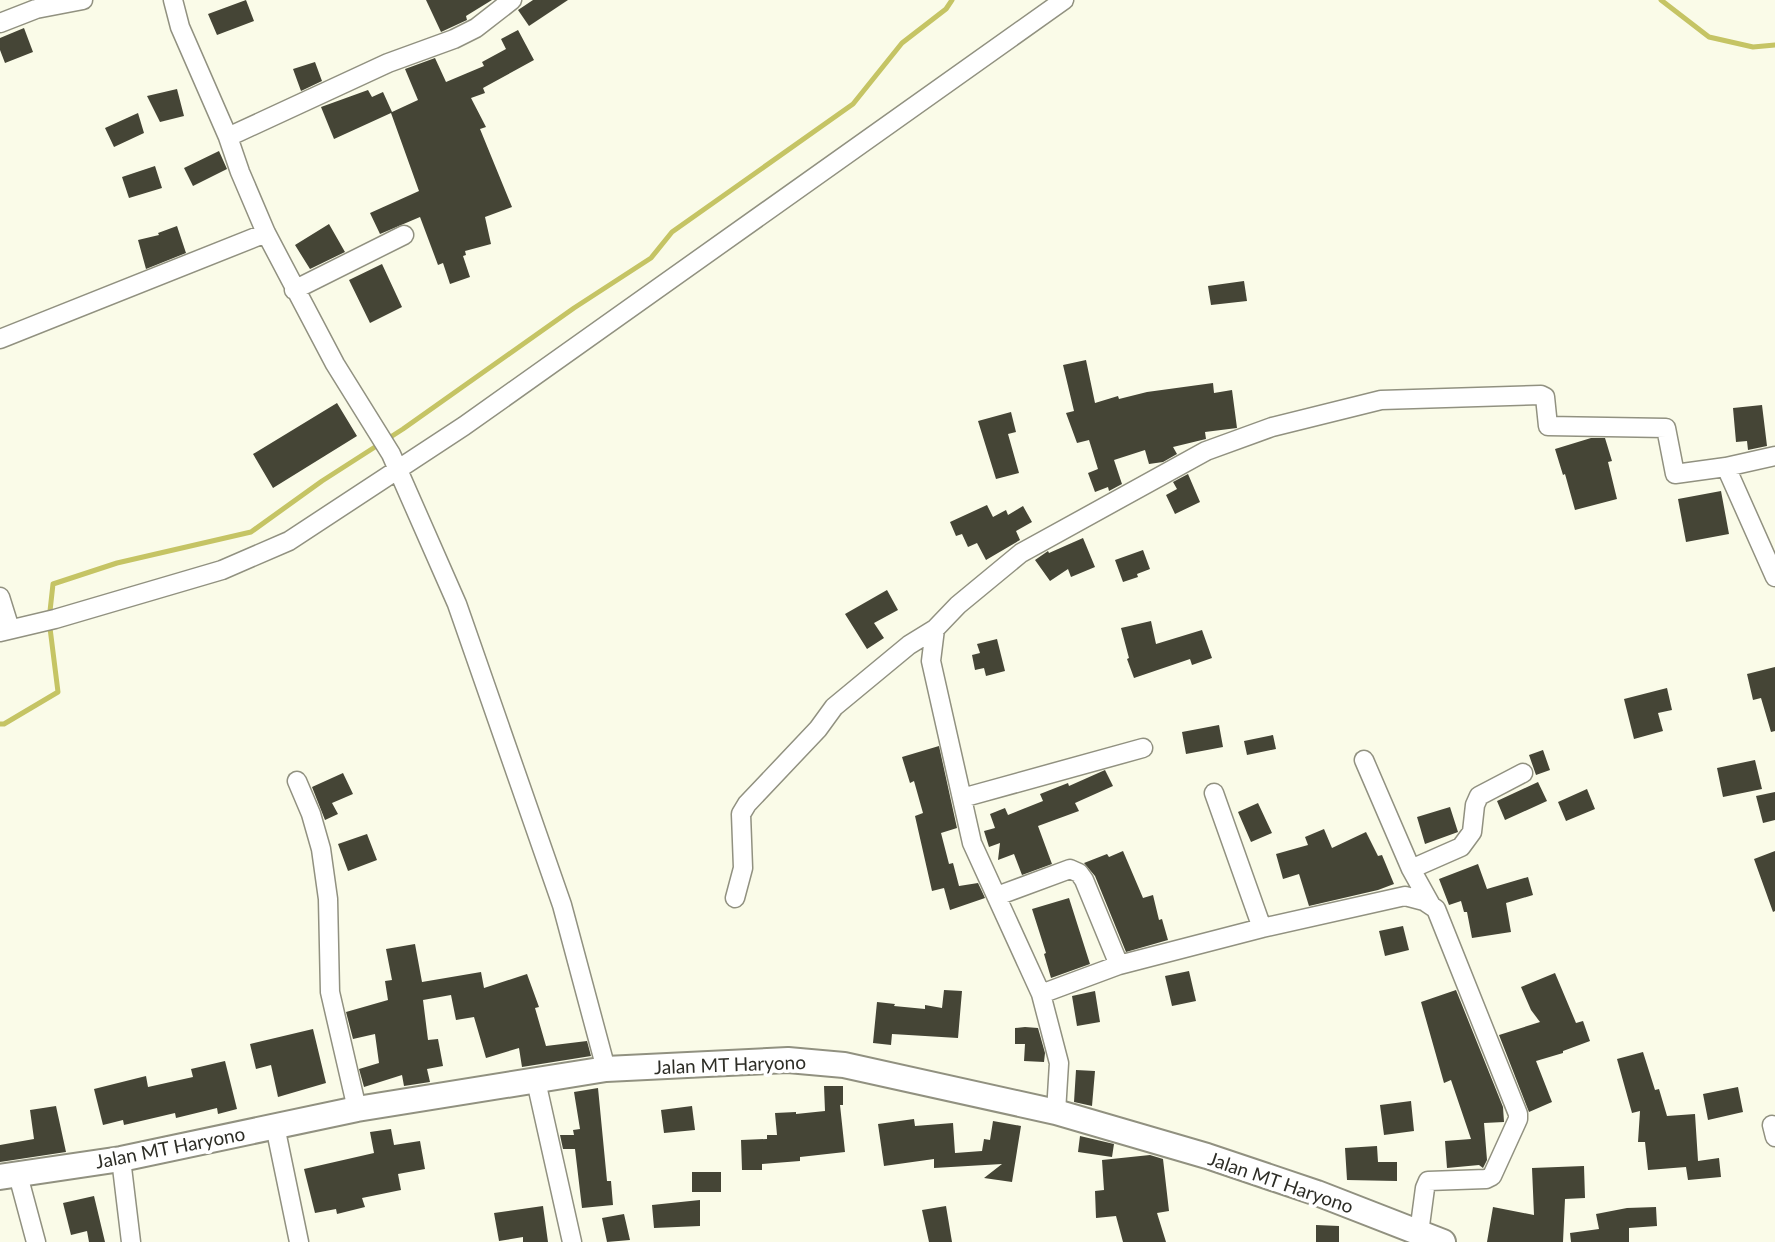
<svg xmlns="http://www.w3.org/2000/svg" width="1775" height="1242" viewBox="0 0 1775 1242" font-family="Lato,sans-serif">
	<style>
		.lines { fill: none; stroke-linecap: round; stroke-linejoin: round }
		.stream { stroke: #c5c464; stroke-width: 5 }
		.building { fill: #454536 }
		.street-casing { stroke: #919180; stroke-width: 21 }
		.secondary-casing { stroke: #919180; stroke-width: 28 }
		.street { stroke: #fff; stroke-width: 18 }
		.secondary { stroke: #fff; stroke-width: 24 }
		.labels { text-anchor: middle; dominant-baseline: central; stroke-width: 7; stroke-linejoin: round; paint-order: stroke }
		.street-label { font-size: 19px; fill: #2d2d26; stroke: #fff }
	</style>
	<rect width="100%" height="100%" fill="#fafbe8"/>
	<g class="lines">
		<!-- stream -->
		<path class="stream" d="M1661,0L1709,37L1753,47L1775,45
			M0,724H4L58,692L49,620L53,584L117,563L251,532L322,481L403,429L574,308L651,258L672,232L853,104L902,43L946,9L952,0"/>
	</g>
	<!-- building -->
	<path class="building" d="M246,0L254,21L217,35L208,14Z
		M426,0H492L466,16L467,20L441,32Z
		M533,0H568L529,26L518,10Z
		M24,28L33,52L5,63L0,50V38Z
		M518,30L534,60L483,88L485,93L471,98L486,127L480,129L512,207L485,217L491,244L465,251L466,255L463,256L470,277L450,284L443,263L438,265L420,217L380,234L370,213L419,191L391,113L334,139L321,107L368,90L372,97L383,92L392,112L418,100L405,69L435,58L446,82L484,66L482,62L506,49L501,39Z
		M315,62L322,81L301,91L293,69Z
		M177,89L184,116L160,122L147,96Z
		M138,113L144,133L114,147L105,128Z
		M219,151L227,169L193,186L184,168Z
		M155,166L162,188L129,198L122,177Z
		M329,224L345,252L310,269L295,245Z
		M177,226L186,253L146,269L138,240L159,235L158,233Z
		M382,264L402,307L370,323L349,280Z
		M1244,281L1247,301L1211,305L1208,286Z
		M1086,360L1095,403L1118,396L1119,399L1147,392L1213,383L1214,393L1232,390L1237,428L1205,432L1206,439L1173,447L1177,454L1163,462L1149,464L1145,450L1114,460L1122,484L1109,491L1108,487L1095,492L1088,473L1098,469L1089,440L1077,443L1066,413L1074,411L1063,365Z
		M337,403L357,436L273,488L253,454Z
		M1762,405L1767,446L1748,450L1747,441L1736,442L1733,408Z
		M1011,412L1016,432L1008,434L1019,473L996,479L978,421Z
		M1591,438H1605L1612,461L1608,462L1617,499L1575,510L1565,474L1563,475L1555,449Z
		M1188,474L1200,502L1175,514L1166,495L1177,489L1173,482Z
		M1721,491L1729,534L1686,542L1678,499Z
		M987,505L993,517L1006,510L1008,515L1023,506L1032,522L1016,531L1020,540L986,560L977,543L968,547L962,534L956,536L950,522Z
		M1083,538L1095,567L1071,577L1068,569L1050,581L1035,560L1048,551L1049,553Z
		M1143,550L1150,569L1137,574L1138,577L1123,582L1115,560Z
		M887,590L898,610L874,623L884,638L867,649L845,614Z
		M1151,621L1156,644L1202,630L1212,658L1192,665L1190,659L1134,678L1127,659L1129,658L1121,628Z
		M997,639L1005,671L986,676L984,668L975,670L972,655L980,653L977,644Z
		M1775,667V731L1771,732L1761,698L1753,700L1747,674Z
		M1667,688L1672,710L1658,713L1663,731L1634,739L1624,699Z
		M1219,725L1223,747L1186,754L1182,732Z
		M1273,735L1276,749L1247,755L1244,741Z
		M939,746L957,828L941,833L949,864L953,863L959,886L978,883L985,898L950,910L944,888L932,891L915,816L923,813L914,781L910,783L902,757Z
		M1543,750L1550,770L1536,775L1529,755Z
		M1755,760L1762,789L1723,797L1717,768Z
		M1105,770L1113,786L1075,803L1079,811L1038,826L1052,864L1022,875L1014,854L998,860L1000,843L989,847L984,831L995,828L990,814L1005,808L1008,815L1043,801L1040,794L1068,783L1069,786Z
		M343,773L353,794L332,803L338,814L325,820L312,787Z
		M1538,782L1547,801L1505,820L1497,801Z
		M1587,789L1595,809L1566,821L1558,802Z
		M1775,792V820L1763,823L1756,796Z
		M1258,803L1272,833L1251,842L1238,812Z
		M1450,807L1458,832L1425,844L1417,817Z
		M1324,829L1332,848L1366,832L1378,856L1382,855L1394,884L1378,890L1309,906L1299,874L1283,879L1276,854L1308,845L1305,837Z
		M367,834L377,860L348,871L338,844Z
		M1123,851L1143,898L1153,895L1159,920L1162,919L1168,940L1126,952L1095,876L1084,863L1107,854L1109,857Z
		M1775,851V911L1773,912L1754,859Z
		M1478,864L1487,889L1528,877L1533,895L1506,903L1511,932L1472,938L1467,912H1464L1461,901L1449,905L1439,879Z
		M1069,898L1090,964L1051,978L1044,954L1046,953L1032,909Z
		M1403,926L1409,950L1385,956L1379,931Z
		M415,944L422,982L481,972L484,988L527,974L539,1007L535,1008L546,1046L587,1041L591,1056L522,1067L519,1048L486,1058L474,1017L456,1020L451,995L423,1000L428,1040L438,1039L443,1066L427,1069L430,1082L404,1086L402,1075L364,1087L359,1069L379,1063L375,1034L353,1039L346,1012L388,1000L385,981L392,980L386,949Z
		M1189,971L1196,1001L1172,1006L1165,976Z
		M1555,973L1576,1023L1583,1021L1590,1041L1563,1051V1053L1536,1061L1552,1102L1529,1112L1499,1035L1540,1022L1531,1010L1521,987Z
		M944,990L962,991L958,1038L892,1034L891,1045L873,1043L877,1002L895,1004L894,1006L925,1009V1005L942,1008Z
		M1456,990L1503,1107L1504,1122L1484,1123L1487,1160L1483,1168L1479,1165L1447,1168L1445,1141L1471,1139L1451,1080L1444,1083L1421,1002Z
		M1095,991L1100,1022L1077,1026L1072,996Z
		M1025,1027L1038,1028L1045,1053L1044,1062L1024,1061L1025,1044H1015V1028Z
		M313,1029L326,1083L278,1097L271,1065L256,1069L250,1044Z
		M1643,1052L1655,1090L1659,1089L1667,1116L1695,1114L1698,1161L1719,1158L1721,1177L1688,1180L1686,1167L1648,1170L1645,1142H1638L1640,1111L1632,1113L1617,1059Z
		M225,1061L237,1109L218,1114L217,1108L176,1118L175,1113L124,1125L123,1120L103,1125L94,1089L146,1076L148,1087L193,1077L191,1069Z
		M1076,1070L1095,1071L1092,1106L1074,1102Z
		M824,1086H843V1105H840L845,1152L800,1157V1161L762,1164V1170H742L741,1140L767,1139V1135H777L775,1113L796,1112V1114L825,1111Z
		M1738,1087L1743,1112L1708,1120L1703,1094Z
		M598,1088L607,1181H611L613,1205L582,1208L575,1149H563L560,1135H574L573,1130L580,1129L574,1092Z
		M1411,1101L1414,1131L1384,1135L1380,1105Z
		M56,1106L66,1152L0,1162V1145L34,1139L30,1110Z
		M692,1106L695,1130L664,1133L661,1110Z
		M914,1119L915,1126L953,1123L955,1153L982,1151L984,1139L990,1140L993,1121L1021,1126L1012,1182L984,1178L1002,1164L934,1168V1159L884,1166L878,1124Z
		M391,1129L394,1145L420,1141L425,1169L398,1174L401,1190L362,1198L365,1207L337,1214L336,1209L315,1213L304,1169L374,1153L370,1132Z
		M1080,1136L1114,1144L1112,1157L1078,1152Z
		M1377,1146L1378,1162H1397V1181L1347,1180L1345,1148Z
		M1150,1155L1163,1159L1169,1211L1157,1213L1166,1242H1123L1116,1216L1096,1218L1095,1191L1104,1190L1102,1160Z
		M1584,1166L1585,1198L1565,1199L1563,1242H1487L1493,1207L1534,1215L1532,1168Z
		M692,1172H721V1192H692Z
		M94,1196L105,1242H89L87,1231L71,1235L63,1203Z
		M700,1200V1226L654,1228L652,1205Z
		M543,1206L548,1242H523V1237L499,1241L494,1213Z
		M946,1206L952,1242H929L922,1210Z
		M1656,1207L1657,1226L1629,1228V1242H1571L1570,1233L1599,1229L1596,1214L1627,1208Z
		M624,1214L630,1240L607,1242L602,1218Z
		M1316,1225L1339,1226V1242H1316Z"/>
	<g class="lines">
		<!-- street casing -->
		<g class="street-casing">
			<path id="street" d="M173,0L180,27L228,137L240,172L266,233L335,364L391,454L457,604L562,905L606,1069
				M0,23L36,9L83,0
				M228,137L388,63L454,39L476,28L512,0
				M294,290L404,235
				M0,339L266,233
				M1726,467L1775,456
				M0,597L10,629
				M0,632L55,619L222,570L289,541L464,426L1064,0
				M1364,760L1411,869L1431,905
				M297,781L311,814L321,849L328,899L330,992L357,1109
				M1214,793L1262,928
				M962,798L1143,748
				M1411,869L1461,847L1472,832L1475,805L1479,796L1523,773
				M997,896L1070,869L1079,873L1084,880L1119,965
				M735,898L743,868L741,814L747,804L818,729L834,707L909,645L935,629
				M1041,994L1119,965L1262,928L1405,896L1424,901L1436,909L1518,1114V1119L1492,1176L1486,1179L1428,1181L1425,1188L1419,1233
				M536,1081L572,1242
				M1056,1112L1059,1063L1041,994L972,843L931,661L935,629L958,605L1021,553L1206,451L1272,427L1381,400L1541,395L1545,397L1548,426L1666,428L1675,474L1726,467L1775,577
				M1772,1125L1775,1137
				M275,1126L299,1242
				M121,1159L131,1242
				M18,1175L36,1242"/>
		</g>
		<!-- secondary casing -->
		<g class="secondary-casing">
			<path id="secondary" d="M0,1177L121,1159L357,1109L606,1069L788,1060L844,1065L1056,1112L1207,1156L1317,1193L1443,1242"/>
		</g>
		<!-- street -->
		<use href="#street" class="street"/>
		<!-- secondary -->
		<use href="#secondary" class="secondary"/>
	</g>
	<g class="labels">
		<!-- street labels -->
		<g class="street-label">
			<text transform="translate(730 1064) rotate(-2)">Jalan MT Haryono</text>
			<text transform="translate(170 1147) rotate(-11)">Jalan MT Haryono</text>
			<text transform="translate(1281 1182) rotate(19)">Jalan MT Haryono</text>
		</g>
	</g>
</svg>
